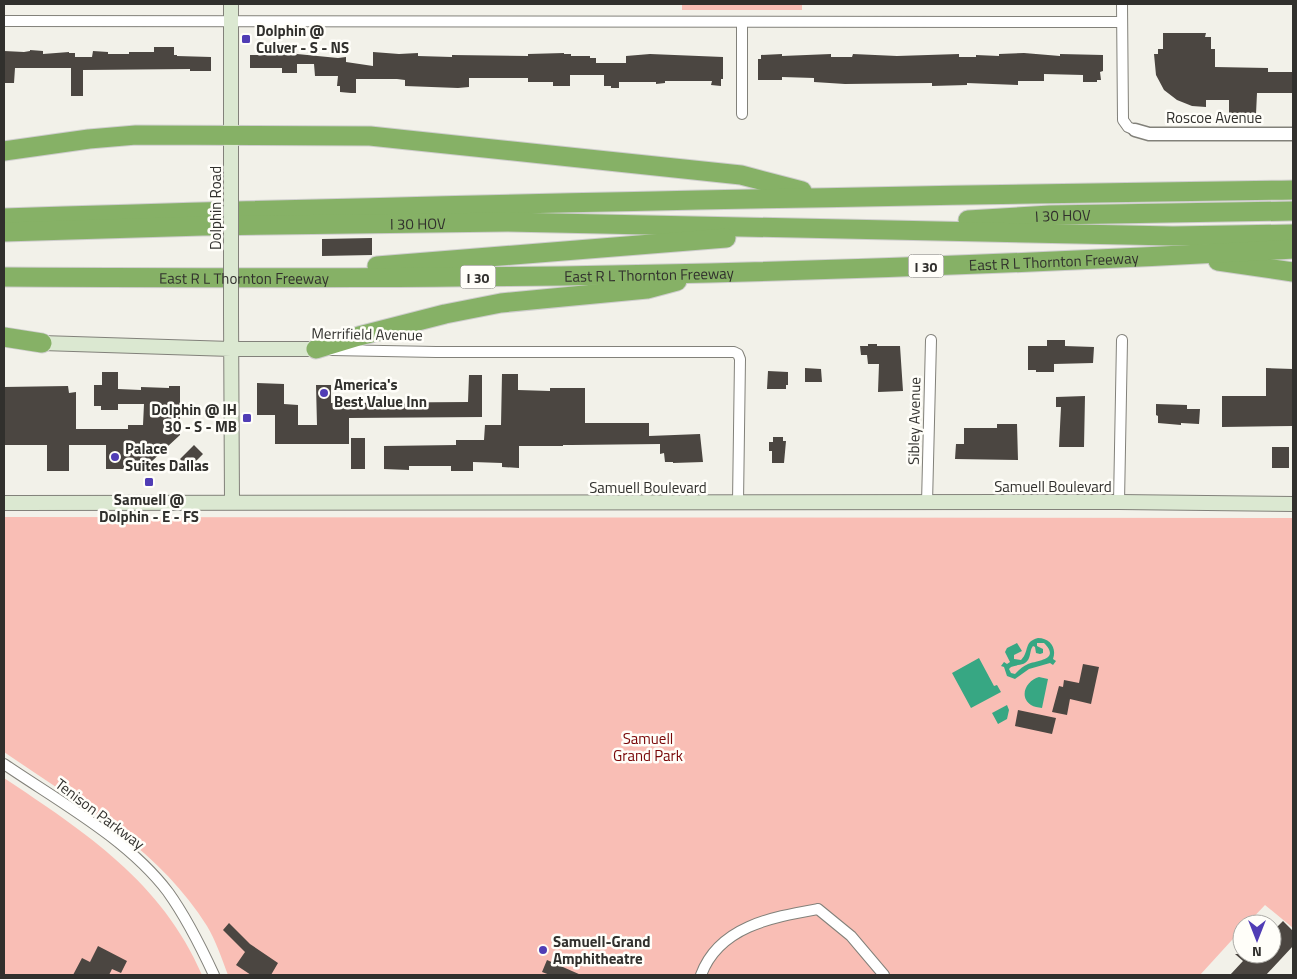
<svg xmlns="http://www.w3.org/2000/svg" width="1297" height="979" viewBox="0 0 1297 979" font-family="'Titillium Web',sans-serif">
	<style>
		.green { fill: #f9beb5 }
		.water { fill: #37a783; fill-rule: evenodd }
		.building { fill: #4b4641 }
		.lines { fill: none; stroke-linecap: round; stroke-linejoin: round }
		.minor-casing { stroke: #82817a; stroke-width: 12 }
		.tertiary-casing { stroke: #82817a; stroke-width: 15 }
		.secondary-casing { stroke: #82817a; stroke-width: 16 }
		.motorway-casing { stroke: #cecdcd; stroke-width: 21 }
		.minor { stroke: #fff; stroke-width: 10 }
		.tertiary { stroke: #fff; stroke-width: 12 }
		.secondary { stroke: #dbe8d1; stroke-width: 14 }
		.motorway { stroke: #86b166; stroke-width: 19 }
		.secondary-bridge-casing { stroke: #82817a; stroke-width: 16; stroke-linecap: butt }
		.secondary-bridge { stroke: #dbe8d1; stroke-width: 14 }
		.poi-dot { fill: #503db5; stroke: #fffef9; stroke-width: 2 }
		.labels { text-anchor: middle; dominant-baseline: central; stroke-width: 5; stroke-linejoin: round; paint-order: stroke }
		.shield { fill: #fffef9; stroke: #6f6e6a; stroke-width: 1 }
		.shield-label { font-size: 14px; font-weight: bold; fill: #31302d }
		.poi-label { font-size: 15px; font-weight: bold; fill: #31302d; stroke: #fffef9; text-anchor: start }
		.street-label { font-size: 15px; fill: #31302d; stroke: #fffef9 }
		.park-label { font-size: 15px; fill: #780506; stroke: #fffef9 }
	</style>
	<rect width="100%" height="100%" fill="#f2f1e9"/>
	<!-- green -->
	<path class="green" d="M682,4H802V10H682Z
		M4,517L1293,518V928L1265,905L1247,924H1242V929L1200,975H228C222,959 216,941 207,926C159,849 77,802 4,752Z
		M4,778C85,832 162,882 202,975H4Z"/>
	<!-- water -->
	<path class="water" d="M1038,638C1050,638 1057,648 1053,659L1056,661L1053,665L1050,663L1029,669L1015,679L1007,676L1004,667L1001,666L1004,662L1007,664L1010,662L1005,652L1007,648L1017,643L1022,651L1014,655V659L1021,660C1030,651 1023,642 1038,638ZM1037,643H1044C1061,660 1037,660 1028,664C1023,666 1019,670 1015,674L1011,673L1009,669L1011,667C1018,664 1026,666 1029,658C1031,653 1030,650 1033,646L1035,647L1036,653L1040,654L1043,653V649L1037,646Z
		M979,658L994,686L997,685L1001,692L971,708L952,673Z
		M1039,677L1048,679L1042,708C1038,707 1034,707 1031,705C1018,696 1027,680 1039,677Z
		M1007,705L1009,710L1007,719L998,724L992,713Z"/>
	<!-- building -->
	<path class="building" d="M1163,33H1206L1205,37H1211V49H1215V67L1268,68V72H1293V93H1257L1256,114L1229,113V100H1206V107L1192,106L1177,100L1164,90L1156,75L1154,54H1158V49H1163Z
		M154,47H174V55H177V56L211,57V71H190V69L83,70V96H71V68H15L14,83H4V51L24,52L30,51V50L43,51V54L69,52V53H75V57H92L93,51L108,52V54H129V52H154Z
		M297,47V54L338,58L346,57V62L373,66V52L399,54L418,53V56L452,57V55L528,56V54L564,53V54H571V56H590V58H596V63H626V56L650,54L723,57V79H721V86L711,85L712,81H665V83L656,84V82H619V88H611V86H604V75H570V86H553V82H528V78H469V87L458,88L405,86V80L397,79H356V93H351L340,92V86H337L338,76H315L314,64H297V73H282V68H250V55H282V48Z
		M1024,53L1060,56V54L1103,55V71L1100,72L1101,80H1097V82H1083V75L1044,74V81H1018V85L967,83V85L932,86V83L845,84L814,82V78L782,77V80H758V59H761V55L782,54V56L831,54V57H852L853,54L897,56L959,54V57H976V55L999,56V54Z
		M372,238V255L322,256V239Z
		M1047,340H1065V346L1094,347L1093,363L1054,364V372H1036V370H1028V346H1047Z
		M868,344H877V346H900L903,391L878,392L879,364H868L867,355H861L860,346H868Z
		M805,368L821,369L822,382H805Z
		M1266,368L1293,369V426L1222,427V396H1266Z
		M768,371L788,372V385H786V389H767Z
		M102,372H118V389L141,390V387L169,388V386H180V435L152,461H124V469H106V445H69V471H47V445H4V387L68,386L69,393L76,392V429H128V425H143L144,404H118V410H101V406H94V385H102Z
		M502,374H518V390L550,391V388H585V423H649V436L700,434L703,462L673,463V462H665L664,453L660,454V444L572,445H563V446H519V468L502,467V463L473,462V471H451V466H409V470L384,469V446L456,445V440H484L485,425H501Z
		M469,375H482V417L349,418V444H275V415H257V383L284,384V404L298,405V425H317L316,385H331V403L468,402Z
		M1085,396L1084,447H1059L1061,407H1056V397Z
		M1156,404L1187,405V409H1200L1199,424L1181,423V425L1158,423V416L1156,415Z
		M997,424H1017L1018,460L955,459L956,444H964V428H997Z
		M773,437H783V441H786L784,463H772V451H769V442H773Z
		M351,438H365V469H351Z
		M194,445L203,454L189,468L180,459Z
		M1272,447H1289V468H1272Z
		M1083,664L1099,667L1091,704L1070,699L1067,715L1052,712L1059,686L1063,687L1064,680L1079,683Z
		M1018,710L1056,718L1052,734L1015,726Z
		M1283,921L1293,931V946L1266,975H1230L1243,961L1235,954H1272V932Z
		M229,923L250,944L278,963L271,975H251L236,965L245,952L223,930Z
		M98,946L127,961L121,973L112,969L109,975H73L82,958L90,962Z
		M547,960L581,975H550L542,972Z"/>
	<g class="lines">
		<!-- minor casing -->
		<g class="minor-casing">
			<path id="minor" d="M1122,4L1123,120L1128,127L1135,130
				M4,21L1122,22
				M742,114V22
				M331,350L436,352H734L738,354L740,359L738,502
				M1119,502L1122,340
				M927,503L931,340
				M4,764C58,801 128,839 168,892C186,917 201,947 214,975
				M701,975C719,926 773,917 818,909L851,936L884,975"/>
		</g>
		<!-- tertiary casing -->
		<g class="tertiary-casing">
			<path id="tertiary" d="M1135,130L1149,134H1293"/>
		</g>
		<!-- secondary casing -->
		<g class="secondary-casing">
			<path id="secondary" d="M231,165V4
				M231,314L232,502
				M42,343L231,349H316
				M4,503L1119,502L1293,504"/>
		</g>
		<!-- motorway casing -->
		<g class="motorway-casing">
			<g id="motorway">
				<path d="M4,151L89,139L136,135L370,136L741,175L802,191"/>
				<path d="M4,218C433,204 863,196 1293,190"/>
				<path id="s1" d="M968,220L1050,215L1293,211"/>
				<path id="s2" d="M4,232L202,226L507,222L1173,236L1293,234"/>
				<path d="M1218,261L1293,272"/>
				<path d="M377,266L726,238"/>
				<path id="s3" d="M4,277C239,278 475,279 710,273C905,268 1099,260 1293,249"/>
				<path d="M4,337L42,343"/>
				<path d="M316,349L359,336L445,314L501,303L647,289L677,281"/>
			</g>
		</g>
		<!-- minor -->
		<use href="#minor" class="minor"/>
		<!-- tertiary -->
		<use href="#tertiary" class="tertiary"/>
		<!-- secondary -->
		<use href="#secondary" class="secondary"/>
		<!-- motorway -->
		<use href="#motorway" class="motorway"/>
		<!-- secondary-bridge casing -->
		<g class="secondary-bridge-casing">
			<path id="secondary-bridge" d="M231,165V314"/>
		</g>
		<!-- secondary-bridge -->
		<use href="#secondary-bridge" class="secondary-bridge"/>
	</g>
	<!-- markers -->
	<g class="poi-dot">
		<rect x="241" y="34" width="10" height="10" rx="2.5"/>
		<circle cx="324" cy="393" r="5"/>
		<rect x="242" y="413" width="10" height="10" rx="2.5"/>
		<circle cx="115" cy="457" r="5"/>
		<rect x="144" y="477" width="10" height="10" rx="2.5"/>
		<circle cx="543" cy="950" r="5"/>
	</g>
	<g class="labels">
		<!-- shield labels -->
		<g class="shield">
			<rect x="908.5" y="254.5" width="35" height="23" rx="4"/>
			<rect x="460.5" y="265.5" width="35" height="23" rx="4"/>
		</g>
		<g class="shield-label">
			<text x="926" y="266">I 30</text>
			<text x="478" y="277">I 30</text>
		</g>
		<!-- poi labels -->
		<g class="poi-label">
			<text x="256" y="30">Dolphin @<tspan x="256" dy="17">Culver - S - NS</tspan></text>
			<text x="334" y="384">America's<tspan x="334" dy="17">Best Value Inn</tspan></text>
			<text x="237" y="409" text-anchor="end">Dolphin @ IH<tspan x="237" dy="17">30 - S - MB</tspan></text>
			<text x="125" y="448">Palace<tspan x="125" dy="17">Suites Dallas</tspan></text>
			<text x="149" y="499" text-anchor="middle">Samuell @<tspan x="149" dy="17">Dolphin - E - FS</tspan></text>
			<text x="553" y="941">Samuell-Grand<tspan x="553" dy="17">Amphitheatre</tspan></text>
		</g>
		<!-- street labels -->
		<g class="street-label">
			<text x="1214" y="117">Roscoe Avenue</text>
			<text transform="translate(215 208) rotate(-90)">Dolphin Road</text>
			<text stroke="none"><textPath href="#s1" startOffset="95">I 30 HOV</textPath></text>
			<text stroke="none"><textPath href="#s2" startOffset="414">I 30 HOV</textPath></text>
			<text stroke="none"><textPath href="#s3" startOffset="1050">East R L Thornton Freeway</textPath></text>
			<text stroke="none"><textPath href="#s3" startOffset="645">East R L Thornton Freeway</textPath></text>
			<text stroke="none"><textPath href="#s3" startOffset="240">East R L Thornton Freeway</textPath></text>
			<text transform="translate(367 334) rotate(1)">Merrifield Avenue</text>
			<text transform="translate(914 421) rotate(-89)">Sibley Avenue</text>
			<text x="1053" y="486">Samuell Boulevard</text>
			<text x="648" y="487">Samuell Boulevard</text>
			<text transform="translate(100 814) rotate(37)">Tenison Parkway</text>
		</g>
		<!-- park labels -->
		<g class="park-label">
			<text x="648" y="738">Samuell<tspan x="648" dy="17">Grand Park</tspan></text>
		</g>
	</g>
	<!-- border -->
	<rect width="1297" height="979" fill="none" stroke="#31302d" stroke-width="10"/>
	<!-- north arrow -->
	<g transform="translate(1257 939) rotate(180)"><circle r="24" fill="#fffef9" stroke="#adaca7"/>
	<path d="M0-4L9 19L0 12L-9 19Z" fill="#503db5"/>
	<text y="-8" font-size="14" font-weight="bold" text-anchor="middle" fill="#31302d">N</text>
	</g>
</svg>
